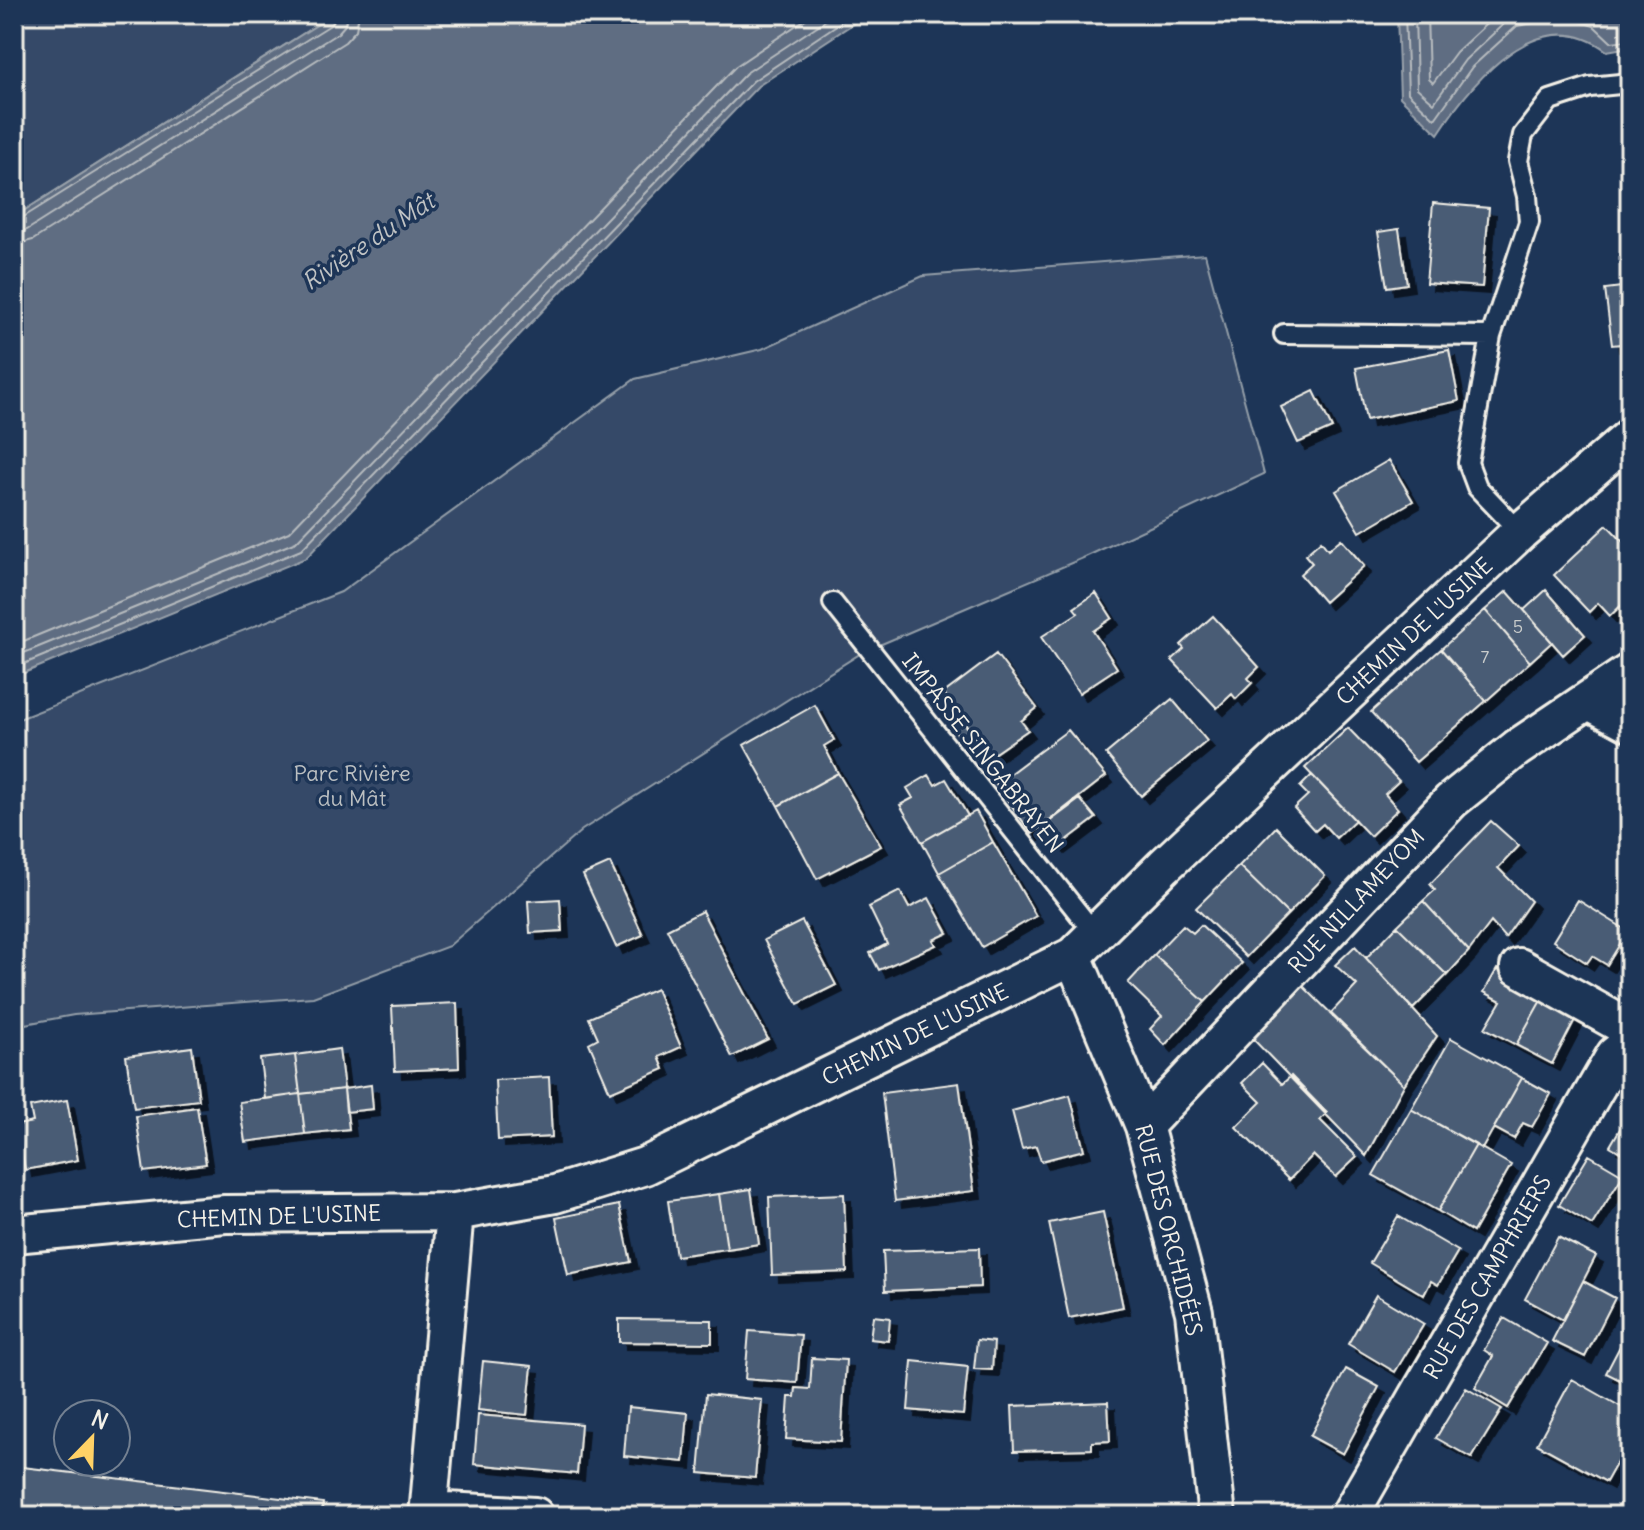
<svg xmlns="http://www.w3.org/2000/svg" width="1644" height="1530" viewBox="0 0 1644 1530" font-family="Delius,sans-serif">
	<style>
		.green { fill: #354a67; stroke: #949ea8; stroke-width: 2 }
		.water { fill: #5e6d82; stroke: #9aa2ab; stroke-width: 2 }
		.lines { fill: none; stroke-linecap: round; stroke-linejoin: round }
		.shore { stroke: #b8bcbf; stroke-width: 2 }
		.building { fill: #485b74; stroke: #f4f1e8; stroke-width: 2; filter: url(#shadow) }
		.service-casing { stroke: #f4f1e8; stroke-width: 24 }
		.minor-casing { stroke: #f4f1e8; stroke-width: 42 }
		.service { stroke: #1d3557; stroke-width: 18 }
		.minor { stroke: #1d3557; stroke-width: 36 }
		.labels { text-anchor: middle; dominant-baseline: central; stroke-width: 7; stroke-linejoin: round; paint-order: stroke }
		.number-label { font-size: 18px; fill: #c9cccb }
		.street-label { font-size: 22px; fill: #f4f1e8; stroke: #1d3557 }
		.park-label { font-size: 22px; fill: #bbbfc1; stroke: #1d3557 }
		.water-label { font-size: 24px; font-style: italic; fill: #c0c3c4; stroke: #1d3557 }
	</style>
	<defs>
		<filter id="shadow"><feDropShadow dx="7" dy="7" stdDeviation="0" flood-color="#0009"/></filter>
	</defs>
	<rect width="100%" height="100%" fill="#1d3557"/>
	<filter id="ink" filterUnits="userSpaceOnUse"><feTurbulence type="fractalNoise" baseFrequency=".0125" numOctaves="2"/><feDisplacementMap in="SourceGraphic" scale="16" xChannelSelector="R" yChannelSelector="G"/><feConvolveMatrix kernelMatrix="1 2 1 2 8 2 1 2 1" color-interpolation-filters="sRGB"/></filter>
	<g filter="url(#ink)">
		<!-- green -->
		<path class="green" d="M14,14H334L14,217Z
			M1205,254L1264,474L1083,558L863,652L582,830L449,946L313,997L74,1015L14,1026V721L341,592L635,379L762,349L923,276Z"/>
		<!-- water -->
		<path class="water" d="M334,14H868L758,86L306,558L14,677V217Z
			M1397,14H1630V47L1607,51C1539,0 1473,80 1438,134L1400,97Z"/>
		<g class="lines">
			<!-- shore -->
			<path class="shore" d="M1405,14L1408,93L1435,119L1472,67L1517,26L1565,17L1594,26L1611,42L1630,40
				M1415,14L1417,88L1434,103L1465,60L1509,19L1525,14
				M1427,14L1429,79L1433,83L1456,52L1497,14
				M14,223L332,24L337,14
				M14,233L27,230L338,33L345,25L347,14
				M14,245L33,240L345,42L356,30L359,14
				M14,645L289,532L736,66L813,14
				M14,657L296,542L746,73L835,14
				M14,668L301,550L753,81L853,14"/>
		</g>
		<!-- building -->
		<path class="building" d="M1433,203L1489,208L1482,287L1426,283Z
			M1399,229L1407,284L1387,287L1378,232Z
			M1630,286V343L1612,345L1605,289Z
			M1449,350L1459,401L1366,420L1356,368Z
			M1314,391L1332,428L1298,443L1281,407Z
			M1389,460L1413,501L1360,532L1336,491Z
			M1607,525L1630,549V597L1610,616L1598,603L1589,612L1554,575Z
			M1341,539L1364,566L1324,602L1300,574L1312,563L1305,555L1321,541L1328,550Z
			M1546,590L1585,635L1563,655L1524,610Z
			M1507,591L1552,642L1530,662L1485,610Z
			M1096,593L1112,618L1093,631L1117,668L1079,693L1041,637L1078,613L1074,608Z
			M1485,610L1530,662L1486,701L1441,649Z
			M1213,616L1259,667L1248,678L1252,683L1236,699L1232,694L1217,708L1172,660L1184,649L1181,645Z
			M1441,649L1486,701L1416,762L1371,712Z
			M996,654L1037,708L1021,721L1028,730L989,757L944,693Z
			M1172,699L1207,741L1141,796L1106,754Z
			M815,705L834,740L824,746L838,773L778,806L744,745Z
			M961,719L989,757L981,763L952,727Z
			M1348,728L1399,781L1385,794L1398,809L1370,836L1305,768Z
			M1068,730L1106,776L1032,834L996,784Z
			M838,773L881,846L817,879L778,806Z
			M929,775L935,785L946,779L968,816L922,842L900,805L913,798L907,788Z
			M1312,775L1355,820L1336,838L1323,824L1315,831L1294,808L1308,795L1300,787Z
			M1080,799L1096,818L1058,847L1041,828Z
			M976,811L993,842L939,873L922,842Z
			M1491,821L1519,846L1498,868L1531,901L1505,938L1491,922L1469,951L1423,901L1435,890L1430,884Z
			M1276,827L1325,876L1288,914L1239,866Z
			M993,842L1036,916L982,947L939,873Z
			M610,863L643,935L616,947L583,875Z
			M1239,866L1288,914L1246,957L1196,908Z
			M900,891L909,908L929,898L948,933L933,940L936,945L879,970L870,953L887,944L869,907Z
			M560,899L562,931L530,933L528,901Z
			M1578,900L1628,931L1607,965L1592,956L1587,963L1553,941Z
			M1423,901L1469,951L1447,975L1397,926Z
			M702,911L768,1039L732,1057L667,929Z
			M802,921L836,985L798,1004L764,940Z
			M1183,925L1193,933L1201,925L1242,963L1205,1002L1154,955Z
			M1397,926L1447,975L1413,1009L1366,958Z
			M1355,946L1437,1036L1404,1085L1330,1014L1357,985L1335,965Z
			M1154,955L1205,1002L1165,1045L1150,1029L1162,1016L1128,983Z
			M1497,969L1544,995L1516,1045L1485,1028L1501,1001L1484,992Z
			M1303,986L1404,1085L1366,1156L1252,1038Z
			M656,989L681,1047L659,1057L664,1069L610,1092L589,1043L598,1038L589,1018Z
			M1544,995L1578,1014L1552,1064L1516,1045Z
			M457,1003L459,1068L395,1071L392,1006Z
			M1451,1038L1522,1078L1482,1149L1411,1109Z
			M192,1047L199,1100L134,1108L126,1056Z
			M339,1049L344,1089L300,1094L295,1055Z
			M295,1055L300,1094L265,1099L260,1059Z
			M1262,1063L1282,1084L1291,1076L1327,1113L1320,1120L1357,1157L1336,1177L1313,1155L1289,1180L1236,1127L1261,1102L1242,1083Z
			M549,1077L552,1137L498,1140L495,1080Z
			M1522,1078L1551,1094L1532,1127L1523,1123L1514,1139L1494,1128Z
			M959,1083L974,1191L895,1201L882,1093Z
			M371,1085L373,1109L346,1112L344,1089Z
			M344,1089L349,1129L305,1134L300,1094Z
			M300,1094L305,1134L245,1142L239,1102Z
			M1070,1095L1084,1150L1041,1161L1036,1146L1022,1149L1012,1111Z
			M67,1100L78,1160L25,1170L17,1125L33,1122L30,1107Z
			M197,1107L206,1164L144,1172L136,1116Z
			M1411,1109L1476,1145L1438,1211L1373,1175Z
			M1630,1112V1158L1610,1146Z
			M1476,1145L1511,1165L1473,1232L1438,1211Z
			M1589,1155L1623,1175L1592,1225L1559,1205Z
			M751,1189L759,1244L727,1249L719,1194Z
			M719,1194L727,1249L676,1256L668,1201Z
			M844,1194L847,1272L772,1275L769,1197Z
			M619,1205L631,1262L568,1275L556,1218Z
			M1103,1212L1123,1307L1069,1318L1049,1223Z
			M1398,1216L1458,1251L1438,1285L1431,1281L1424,1295L1370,1263Z
			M1558,1237L1596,1256L1563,1320L1525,1299Z
			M979,1248L980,1287L885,1291L883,1251Z
			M1583,1281L1615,1298L1585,1357L1552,1341Z
			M1376,1295L1424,1324L1395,1372L1348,1344Z
			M873,1316L890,1318L888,1341L870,1339Z
			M1504,1318L1547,1343L1508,1408L1475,1388L1493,1356L1484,1350Z
			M619,1319L712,1320V1343L619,1342Z
			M1630,1327V1385L1606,1373Z
			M749,1331L801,1335L797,1383L745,1379Z
			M977,1340L994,1342L992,1370L974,1369Z
			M812,1358L846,1360L841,1442L786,1439L789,1397H795L796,1388L810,1389Z
			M483,1361L532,1366L527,1415L478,1410Z
			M912,1361L968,1367L963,1415L908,1410Z
			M1346,1369L1379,1387L1343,1454L1310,1436Z
			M1572,1379L1630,1412V1439L1606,1482L1537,1444Z
			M1466,1388L1502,1409L1472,1458L1436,1438Z
			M706,1394L762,1400L755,1478L699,1473Z
			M1108,1402L1110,1441L1092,1442V1449L1014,1451L1012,1406Z
			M628,1407L688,1413L684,1462L624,1456Z
			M478,1415L581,1424L577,1474L474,1464Z
			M14,1466L323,1503L321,1516H14Z"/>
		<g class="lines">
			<!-- service casing -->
			<g class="service-casing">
				<path id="service" d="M1284,334L1491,336
					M1520,532L1477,487L1468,463L1491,336L1529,222L1527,196L1518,161L1523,135L1550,100L1590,87L1630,83
					M833,603L1095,934"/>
			</g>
			<!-- minor casing -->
			<g class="minor-casing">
				<path id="minor" d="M1589,701L1630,723
					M1073,956L1144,1126L1194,1312L1217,1516
					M1519,967L1630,1029
					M1144,1126L1451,801L1517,748L1630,672
					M14,1234L225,1214L455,1212L555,1194L645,1166L1073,956L1164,866L1520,532L1630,437
					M429,1510L535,1516
					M428,1516L455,1212
					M1349,1516L1615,1055L1630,1043"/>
			</g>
			<!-- service -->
			<use href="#service" class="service"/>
			<!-- minor -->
			<use href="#minor" class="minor"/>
		</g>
	</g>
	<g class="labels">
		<!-- number labels -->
		<g class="number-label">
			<text x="1518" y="626">5</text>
			<text x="1485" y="656">7</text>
		</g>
		<!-- street labels -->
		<g class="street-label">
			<text transform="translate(1414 631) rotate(-43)">CHEMIN DE L'USINE</text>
			<text transform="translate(983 753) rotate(52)">IMPASSE SINGABRAYEN</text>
			<text transform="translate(1356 901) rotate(-47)">RUE NILLAMEYOM</text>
			<text transform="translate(915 1034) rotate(-26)">CHEMIN DE L'USINE</text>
			<text transform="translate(279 1216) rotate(-2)">CHEMIN DE L'USINE</text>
			<text transform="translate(1169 1230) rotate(76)">RUE DES ORCHIDÉES</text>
			<text transform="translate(1487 1277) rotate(-60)">RUE DES CAMPHRIERS</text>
		</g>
		<!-- park labels -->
		<g class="park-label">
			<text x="352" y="773">Parc Rivière<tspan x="352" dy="25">du Mât</tspan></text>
		</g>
		<!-- water labels -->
		<g class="water-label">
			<text transform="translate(368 241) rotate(-34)">Rivière du Mât</text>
		</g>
	</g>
	<!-- margin -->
	<rect width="1644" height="1530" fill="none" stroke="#1d3557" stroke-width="48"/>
	<rect x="24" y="24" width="1596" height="1482" fill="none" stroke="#f4f1e8" stroke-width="3" filter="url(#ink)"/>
	<!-- north arrow -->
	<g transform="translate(92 1438) rotate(23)"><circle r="38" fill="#1d3557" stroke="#738091" stroke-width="2"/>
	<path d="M0-6L14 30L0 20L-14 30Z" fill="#ffd166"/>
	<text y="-12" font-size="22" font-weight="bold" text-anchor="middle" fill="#f4f1e8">N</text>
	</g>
</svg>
